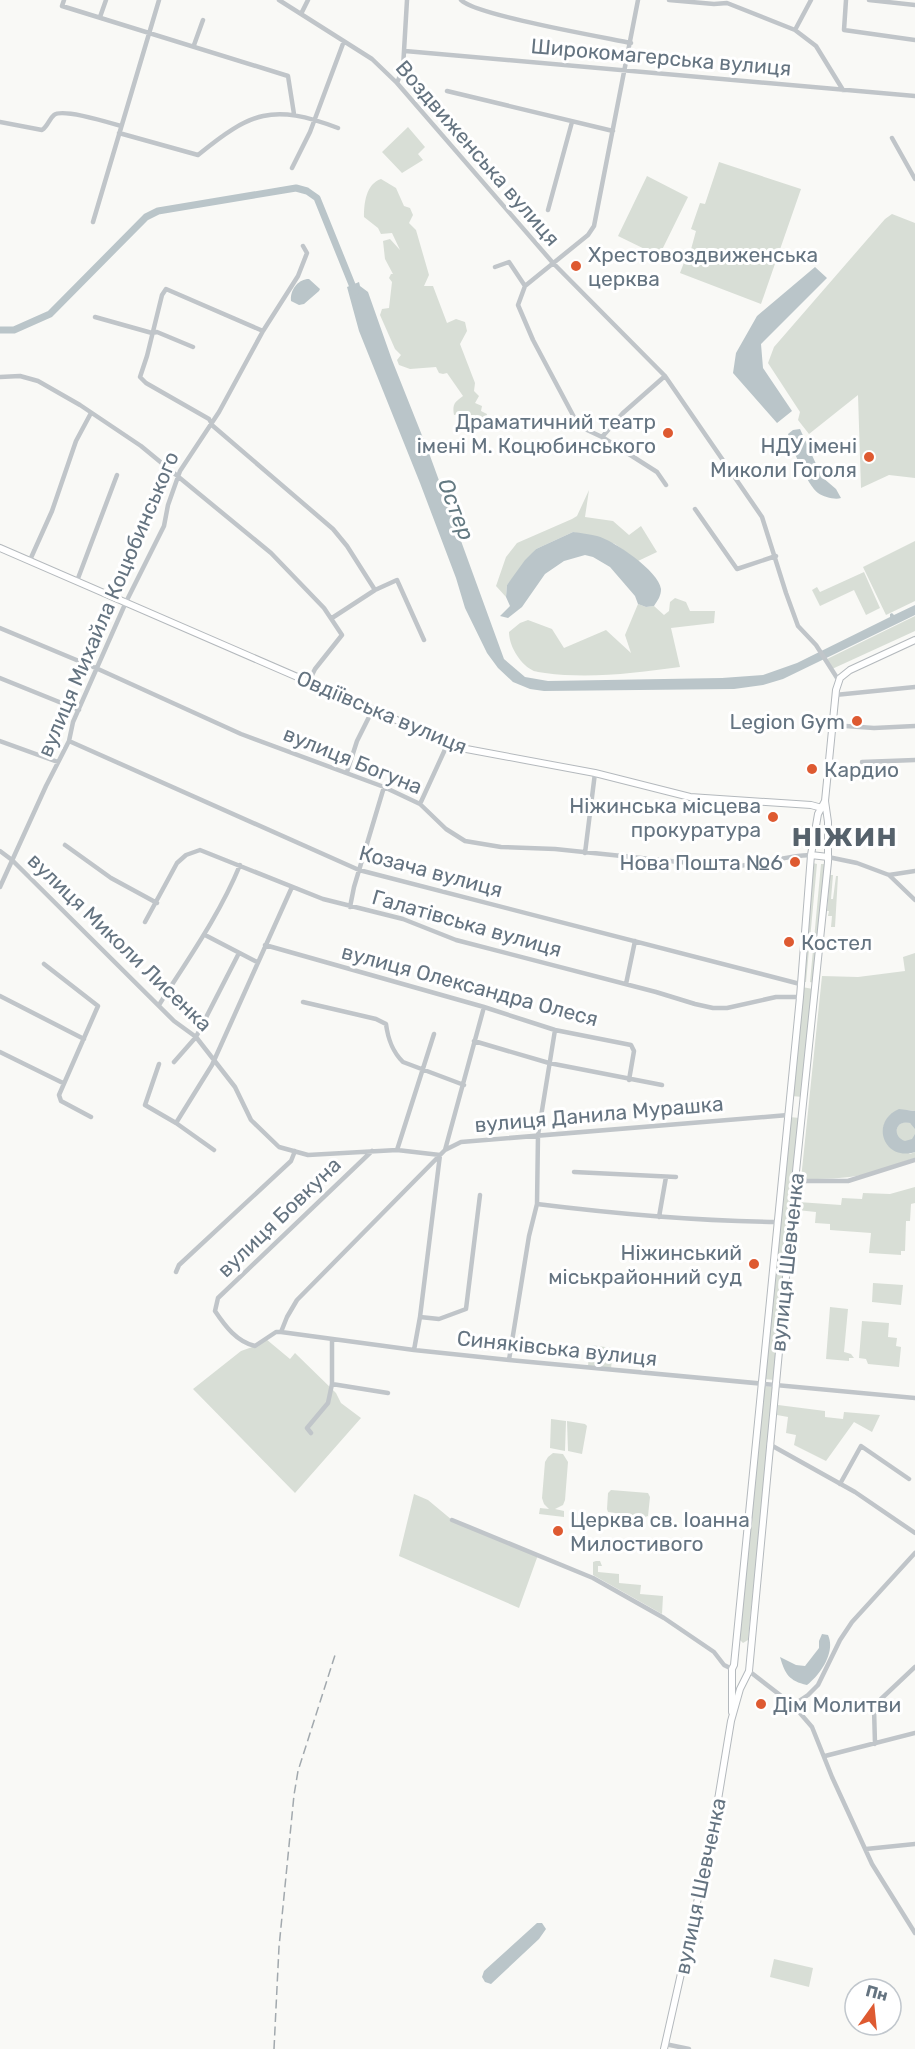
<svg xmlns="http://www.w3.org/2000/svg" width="915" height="2049" viewBox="0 0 915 2049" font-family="Rubik,sans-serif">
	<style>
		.green { fill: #d8ded6 }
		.water { fill: #bac5c9 }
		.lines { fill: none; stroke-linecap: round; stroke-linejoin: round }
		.river { stroke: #bac5c9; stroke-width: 7 }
		.major-casing { stroke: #b4b9bd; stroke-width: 8 }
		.minor { stroke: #c0c5c9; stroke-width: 4.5 }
		.major { stroke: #fff; stroke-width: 6 }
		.rail { stroke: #a2a9ae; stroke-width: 1.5; stroke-dasharray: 9 4.5; stroke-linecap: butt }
		.poi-dot { fill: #de5a31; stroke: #fff; stroke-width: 2 }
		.labels { text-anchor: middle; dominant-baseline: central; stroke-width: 6; stroke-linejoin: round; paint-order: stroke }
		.street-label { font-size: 21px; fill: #657481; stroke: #fff }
		.poi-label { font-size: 21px; fill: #657481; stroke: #fff; text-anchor: end }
		.water-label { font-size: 22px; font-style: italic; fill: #647a82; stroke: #fff }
		.district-label { font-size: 27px; font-weight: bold; letter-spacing: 1.5px; fill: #56626c; stroke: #fff }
	</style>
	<rect width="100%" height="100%" fill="#f9f9f6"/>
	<!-- green -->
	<path class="green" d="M408,127L425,147L418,154L423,160L402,173L382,152Z
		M719,162L801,189L761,304L680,273L688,252L690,253L696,231L691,229L700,203L705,204Z
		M647,176L688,197L659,256L618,236Z
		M381,179L396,188L404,206L410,208L413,215L409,223L416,230L429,275L424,286H433L447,323L456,319L465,322L467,331L460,344L475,383L474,391L479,396L475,403L482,406L481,411L487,414L486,419L479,420L473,426H467L462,421L461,414L454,415C452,404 455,402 463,396L447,373L443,374L439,373L436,367L410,369L399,365L397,360L401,355L395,349L380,315L382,309L389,308L392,282L389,278L391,274H393L385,259L383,241L390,239L400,250L392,233L381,234L378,228L364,217C364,203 366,184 381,179Z
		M892,214L915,223V478L889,475L861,488L858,395L809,434L798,420L800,412L768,363L774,347L885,219Z
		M589,490L585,517L613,521L629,535L641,526L657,552L638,561L615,544L573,532L536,549L507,585L506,597L496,586L506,557L517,543L572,519L577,516Z
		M915,541V601L886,615L863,567Z
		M864,572L880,608L866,615L854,590L820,606L812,590L817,587L820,592Z
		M675,598L686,602L690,611H715L714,623L671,628L680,667C636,673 589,679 545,673C541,672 535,672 532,670C519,663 509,645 509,632L520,623L528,620L552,629L564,648L606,630L631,653L625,635L638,604L646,607L654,606L664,615L669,611L670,602Z
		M915,616V631L832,669L827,659Z
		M813,863L817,864L806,982H802Z
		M821,864H825L814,983L810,982Z
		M830,875H833L831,899H833L836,876H838L835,927H831L832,916H828L829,911H827Z
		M915,953V1111C897,1107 883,1115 883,1134L910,1154L915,1152V1158C899,1163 882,1170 866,1174C844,1179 823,1179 801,1179L822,976L858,977L905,971L903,957Z
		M802,987L813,989L803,1097L791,1096Z
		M789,1117L800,1118L774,1380L764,1379Z
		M896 1132a10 10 0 1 1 20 0a10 10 0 1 1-20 0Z
		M915,1187V1203L911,1204L910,1221H906L905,1251H901V1255L869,1253L871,1233L830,1230V1224L815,1223L816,1212L797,1210L798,1202L841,1205L842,1198L862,1199L863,1193L890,1194Z
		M873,1283L903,1285L901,1305L872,1302Z
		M830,1307L848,1309L844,1352L851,1354L854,1358H849V1361L826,1359Z
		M862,1321L889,1323L888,1337L897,1338L896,1346L901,1347L899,1367L868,1364L866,1359L859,1358Z
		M266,1339L290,1359L295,1353L336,1393L341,1403L361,1418L295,1493L193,1389L241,1351L255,1346Z
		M590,1345L613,1348L611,1369L588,1366Z
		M764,1386L774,1387L748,1640L743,1643L739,1639Z
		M778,1405L825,1411V1417L843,1419L844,1412L880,1415L872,1432L854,1422L826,1461L794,1445L796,1435L786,1433L788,1417L777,1415Z
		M551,1419L566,1421L565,1451L550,1448Z
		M567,1421L585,1424L587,1426L582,1454L568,1451Z
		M553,1453L563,1454L568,1462L565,1500L563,1505L555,1509L564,1511V1517L539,1514L540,1508L549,1509L544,1504L542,1498L545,1462L548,1457Z
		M611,1490L648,1493L650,1497L648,1516L645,1517L608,1512L607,1509L608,1493Z
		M414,1494L428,1500L452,1520L538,1555L519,1608L399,1556Z
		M596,1561H600L602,1566H598V1572L619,1574V1583L641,1585L640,1594L663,1596L662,1614L593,1575V1562Z
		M774,1959L813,1968L809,1987L770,1977Z"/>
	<!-- water -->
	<path class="water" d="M815,267L827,278L761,344L763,368L792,411L777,423L733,373L736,353L757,316Z
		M309,279L320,289L319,291L304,304L299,305L291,301C290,290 298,279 309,279Z
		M359,282L360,286L368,292L392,360L429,453L504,659L525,677L548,681L722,678L763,675L797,663L890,617V614L892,613L894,615L915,605V615L783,679L763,685L734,689L544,691L530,689L513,682L498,668L487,653L465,608L456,578L420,483L359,331L347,287Z
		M800,429L822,477L836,489L841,498C835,500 824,497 818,493C808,486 791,447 788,434L793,430Z
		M573,532C581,533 589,534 597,536C613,540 659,571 661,589C661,596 658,600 654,606L646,607L638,604L635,596L610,567L593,557L585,555L564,561L545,574L522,607L508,618L500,616L510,606L506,597L507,585L525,560L536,549Z
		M899,1109L915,1111V1129L910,1123C896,1119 891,1136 905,1141L912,1139L915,1134V1152C884,1162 869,1122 899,1109Z
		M822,1634L828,1635C836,1652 820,1675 807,1685C789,1681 785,1674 780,1657L796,1665L805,1666L819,1648V1641Z
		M537,1923H542L546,1929L539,1939L491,1984L485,1982L482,1977L484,1971Z"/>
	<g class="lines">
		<!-- river -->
		<path class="river" d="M0,330H14L50,314L146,217L158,211L296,188L307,191L317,198L355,292"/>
		<!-- major casing -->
		<g class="major-casing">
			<path id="major" d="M0,548L461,748L595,773L690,797L811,805L822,808
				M811,855L828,857
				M732,1712V1669L734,1665L800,997L811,855L818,814L825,801
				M664,2049L712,1836L731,1721L740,1689L749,1671L795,1181L828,862V822L825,801L836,690L840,678L850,670L915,640"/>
		</g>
		<!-- minor -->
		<path class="minor" d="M64,0L62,6L288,76L294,114
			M279,0L372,59L397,83L553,263L665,376L762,517L786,593L798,626L816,645L839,681
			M461,0C475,15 602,37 631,43
			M638,0L594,226L588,235L525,286L518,305L533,340L575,419L585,429L602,437L623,413L665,376
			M669,0L714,4L727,3L795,30L816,46L843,90
			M846,0L844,30L915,40
			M869,0L915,5
			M301,14L308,0
			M100,17L106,0
			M795,30L811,0
			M194,45L203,20
			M405,51L915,96
			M397,83L403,68L407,0
			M447,91L613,131
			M0,122L42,130C48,126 49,119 54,115C63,108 110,123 121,126
			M119,133L198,155C251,112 272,103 338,128
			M892,138L915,179
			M292,168L310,132L344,41
			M548,210L572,122
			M93,222L159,0
			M495,267L509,262L525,286
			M95,317L152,333L157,332L193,347
			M263,331L166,289L162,295L147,356L140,377L146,383L209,419L213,426L333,529L347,546L375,590
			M0,377L20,376L38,381L80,405L141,446L271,553L324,608L342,635L315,669L309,681
			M602,437L657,472L666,485
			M695,509L737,569L776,556
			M30,560L52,511L76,441L91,413
			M77,581L117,475
			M332,618L375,590L397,580L424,640
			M0,628L98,669L241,734L384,787L420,804L446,829L465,841L501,847L555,849L727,867C755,866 782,856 811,855
			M0,678L79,710
			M835,695L915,687
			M831,725L874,728L915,726
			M0,741L58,762
			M69,741L359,870L800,984
			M862,762L915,760
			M347,772L357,741L373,709
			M420,804L448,743
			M65,845L111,878L157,903
			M0,851L12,860L174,1021L196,1037L235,1087L251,1120L279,1147L308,1155L397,1150L440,1155L420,1317L414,1350
			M585,853L595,773
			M828,857L857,863L889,875L915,871
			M889,875L915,900
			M0,887L46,786L69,741L73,722L126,602L164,526L168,505L180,471L219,412L263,331L298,276L307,253L303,246
			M350,907L354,887L384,787
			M145,922L177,863L186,855L200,850L323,899L403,919L456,940L656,992L695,1004L713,1008H727L776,997H800
			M205,935L257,962
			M265,945L484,1007L555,1030L631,1045L634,1051L629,1080
			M44,964L98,1006L59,1095L61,1101L91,1117
			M626,984L635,941
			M0,996L84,1039
			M303,1002L376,1019L386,1024C388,1039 392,1051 403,1062L464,1085
			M159,1005C188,959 219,916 240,865
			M474,1041L549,1063L662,1085
			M0,1052L63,1083
			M174,1062L196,1037L239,953
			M159,1064L145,1105L176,1123L214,1150
			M176,1123L212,1065L292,887
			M397,1150L434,1034
			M445,1150L484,1007
			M372,1151L218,1298L215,1311C225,1326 237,1342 255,1346L276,1332H281L414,1350L509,1360L915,1398
			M574,1172L676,1177
			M795,1181H848L915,1160
			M537,1204C617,1214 696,1221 777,1222
			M659,1217L666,1177
			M176,1272L179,1265L291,1161L295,1151
			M420,1317L439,1319L466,1309L480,1195
			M281,1332L287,1317L297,1300L445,1150L461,1142L788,1115
			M332,1339V1384L388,1393
			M509,1360L529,1236L537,1204L538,1135L555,1030
			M311,1433L307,1428L328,1403L332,1384
			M769,1444L855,1492L915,1533
			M840,1484L861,1446L909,1479
			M452,1520L593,1578L664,1618L714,1652L724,1665L732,1669
			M749,1671L793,1705L812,1727L832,1777L872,1864L915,1933
			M793,1705L808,1695L818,1685L840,1640L852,1622L915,1553
			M875,1744L874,1708L881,1699L915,1667
			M825,1756L915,1733
			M866,1849L915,1844
			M665,2044L689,2049"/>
		<!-- major -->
		<use href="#major" class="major"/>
		<!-- rail -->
		<path class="rail" d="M274,2049L279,1947L294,1795L298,1771L336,1652"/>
	</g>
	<!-- markers -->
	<g class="poi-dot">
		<circle cx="576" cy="266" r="6"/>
		<circle cx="668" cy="433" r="6"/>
		<circle cx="869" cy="457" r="6"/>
		<circle cx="857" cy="721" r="6"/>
		<circle cx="812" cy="769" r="6"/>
		<circle cx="773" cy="817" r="6"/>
		<circle cx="795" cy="862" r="6"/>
		<circle cx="789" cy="942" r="6"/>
		<circle cx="754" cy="1264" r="6"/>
		<circle cx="558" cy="1531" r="6"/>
		<circle cx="761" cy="1704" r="6"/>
	</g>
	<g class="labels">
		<!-- street labels -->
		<g class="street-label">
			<text transform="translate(661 57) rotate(5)">Широкомагерська вулиця</text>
			<text transform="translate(478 153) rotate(49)">Воздвиженська вулиця</text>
			<text transform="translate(108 604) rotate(-67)">вулиця Михайла Коцюбинського</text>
			<text transform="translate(382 712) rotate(23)">Овдіївська вулиця</text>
			<text transform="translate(353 760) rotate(22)">вулиця Богуна</text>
			<text transform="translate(431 871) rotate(15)">Козача вулиця</text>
			<text transform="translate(467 923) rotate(16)">Галатівська вулиця</text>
			<text transform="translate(120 942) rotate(44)">вулиця Миколи Лисенка</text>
			<text transform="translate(470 985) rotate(15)">вулиця Олександра Олеся</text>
			<text transform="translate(599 1114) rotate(-5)">вулиця Данила Мурашка</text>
			<text transform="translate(279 1217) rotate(-44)">вулиця Бовкуна</text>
			<text transform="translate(787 1262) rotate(-84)">вулиця Шевченка</text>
			<text transform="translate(557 1348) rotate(6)">Синяківська вулиця</text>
			<text transform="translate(700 1886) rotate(-78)">вулиця Шевченка</text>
		</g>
		<!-- poi labels -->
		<g class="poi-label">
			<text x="588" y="254" text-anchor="start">Хрестовоздвиженська<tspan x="588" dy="24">церква</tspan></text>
			<text x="656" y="421">Драматичний театр<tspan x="656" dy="24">імені М. Коцюбинського</tspan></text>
			<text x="857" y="445">НДУ імені<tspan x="857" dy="24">Миколи Гоголя</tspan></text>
			<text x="845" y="721">Legion Gym</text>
			<text x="824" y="769" text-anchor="start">Кардио</text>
			<text x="761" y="805">Ніжинська місцева<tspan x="761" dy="24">прокуратура</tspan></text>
			<text x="783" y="862">Нова Пошта №6</text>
			<text x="801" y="942" text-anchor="start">Костел</text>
			<text x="742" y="1252">Ніжинський<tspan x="742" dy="24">міськрайонний суд</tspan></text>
			<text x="570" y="1519" text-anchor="start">Церква св. Іоанна<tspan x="570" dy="24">Милостивого</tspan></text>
			<text x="773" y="1704" text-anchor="start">Дім Молитви</text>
		</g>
		<!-- water labels -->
		<g class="water-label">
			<text transform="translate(456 509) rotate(69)">Остер</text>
		</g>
		<!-- district labels -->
		<g class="district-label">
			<text x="845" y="837">НІЖИН</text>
		</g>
	</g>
	<!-- north arrow -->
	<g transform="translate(873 2007) rotate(15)"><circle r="28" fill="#ffffff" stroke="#c1c7cd" stroke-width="1.5"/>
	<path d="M0-4.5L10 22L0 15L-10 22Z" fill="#de5a31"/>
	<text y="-9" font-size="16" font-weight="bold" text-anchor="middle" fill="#657481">Пн</text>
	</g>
</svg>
